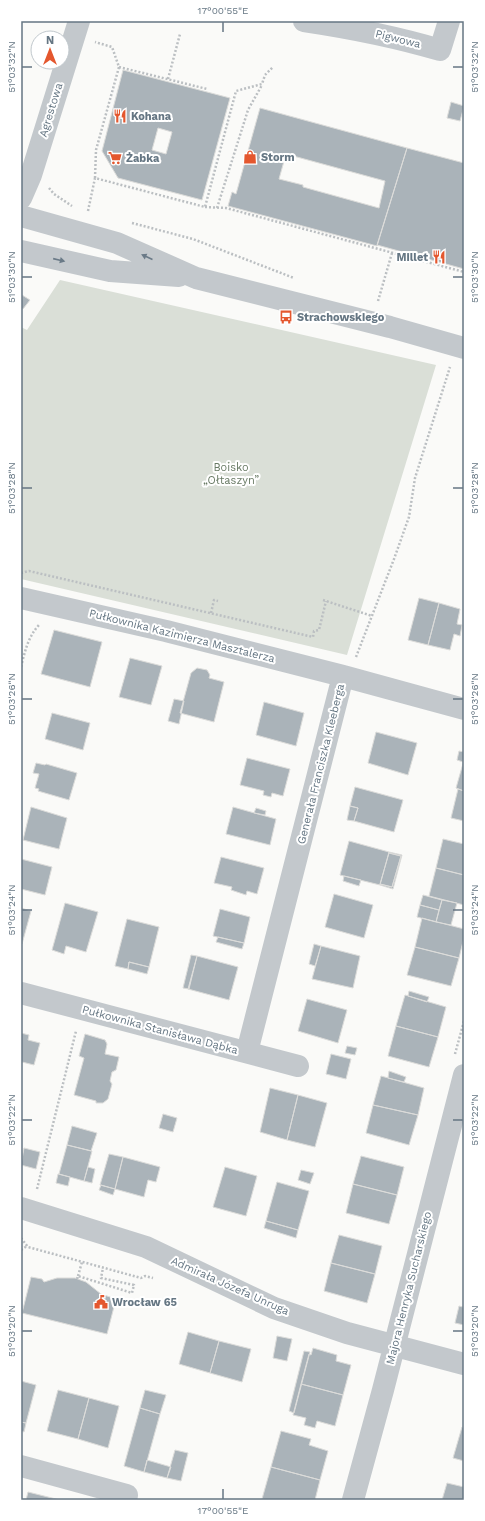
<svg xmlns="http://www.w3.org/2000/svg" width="485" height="1521" viewBox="0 0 485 1521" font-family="'Work Sans',sans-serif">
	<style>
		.green { fill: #dadfd7 }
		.building { fill: #aab3b9; stroke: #dcdcda; fill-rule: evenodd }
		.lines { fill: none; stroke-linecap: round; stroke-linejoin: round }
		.path { stroke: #bbbfc2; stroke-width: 2.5; stroke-dasharray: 2 2; stroke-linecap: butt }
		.minor { stroke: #c3c8cc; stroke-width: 22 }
		.oneway { fill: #6a7a87 }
		.ticks { fill: none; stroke: #657683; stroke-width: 1.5 }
		.labels { text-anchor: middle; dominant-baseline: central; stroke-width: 4; stroke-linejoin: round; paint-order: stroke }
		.street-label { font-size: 11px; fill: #657683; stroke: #fff }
		.poi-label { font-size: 11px; font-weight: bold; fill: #657683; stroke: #fff; text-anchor: start }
		.park-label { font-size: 11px; fill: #687a64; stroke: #fff }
		.neatline { fill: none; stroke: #657683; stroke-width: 1.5 }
		.ticks-label { font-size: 10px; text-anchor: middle; fill: #657683 }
	</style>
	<rect width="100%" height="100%" fill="#fafaf8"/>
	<!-- green -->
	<path class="green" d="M60,280L436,365L347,655L21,579V327L27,330Z"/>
	<!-- building -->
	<path class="building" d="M123,70L230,98L202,200L118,178L102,151ZM158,128L172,132L166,154L152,150Z
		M451,102L464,106L460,121L447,118Z
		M260,108L407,148L377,246L228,206L232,192L236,194ZM286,154L385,181L379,208L303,187V185L279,179Z
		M407,148L464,163V269L377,245Z
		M22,295L30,300L23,309L21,308Z
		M419,598L439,603L428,645L408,640Z
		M439,603L460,609L457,624L462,625L460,636L454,634L450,650L428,645Z
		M54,630L102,642L90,687L41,674Z
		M130,658L162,666L151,705L119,697Z
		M197,668L207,670L210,675L209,678L224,682L214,722L180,713L191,673Z
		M174,699L184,701L179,724L168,721Z
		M264,702L304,713L296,746L256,735Z
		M52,713L90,723L83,750L45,739Z
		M376,732L417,743L408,775L368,763Z
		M459,751L464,752L463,762L457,760Z
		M247,758L290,769L283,796L272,793L271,797L263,795L264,791L240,785Z
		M464,760V791L456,788Z
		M36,763L45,765L46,764L77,773L69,800L38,791L39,789L35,788L39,774L33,773Z
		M355,787L403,800L394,832L354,821L358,808L350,806Z
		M458,789L464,791V821L451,818Z
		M350,806L358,808L354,821L347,820Z
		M31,807L67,818L59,849L23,840Z
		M233,807L276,819L270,845L226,834Z
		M256,808L266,811L265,815L254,813Z
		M443,839L464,844V875L436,868Z
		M349,841L389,852L380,885L340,875Z
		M389,852L402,855L393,889L380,885V884L392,887L401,856L389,853Z
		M389,853L401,856L392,887L380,884Z
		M221,857L264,868L257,894L247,891L246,895L231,890L232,887L214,883Z
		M21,859L52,867L45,895L21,889Z
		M436,868L464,875V905L429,896Z
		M344,876L361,880L359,886L343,881Z
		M334,894L373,905L364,938L325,927Z
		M423,895L442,900L439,910L420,905Z
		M442,900L457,903L451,925L436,922Z
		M65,903L98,912L86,952L66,946L64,954L52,950Z
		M420,905L439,910L436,922L417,917Z
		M21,908L31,911L22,944L21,943Z
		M220,909L250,917L244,943L213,936Z
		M422,918L464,929V937L459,958L415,947Z
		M127,919L159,927L149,967L129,962L128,969L115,966Z
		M218,937L244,943L242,949L216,942Z
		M314,944L321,946L315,966L309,964Z
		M321,946L360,956L353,988L312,979Z
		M415,947L459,958L451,986L407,975Z
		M191,955L197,956L189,989L183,988Z
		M197,956L238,967L229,1000L188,989Z
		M129,962L149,967L147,974L128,969Z
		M409,991L429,997L427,1002L408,996Z
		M405,995L446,1007L438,1037L396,1026Z
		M307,999L347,1010L338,1043L298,1031Z
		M396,1026L438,1037L429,1067L388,1056Z
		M21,1033L29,1035L28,1040L40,1043L34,1065L22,1062L21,1065Z
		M85,1034L105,1040L107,1044L105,1054L119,1057L116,1070L112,1072L110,1081L112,1084L108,1099L103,1103H96V1101L74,1095L84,1058L79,1056Z
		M347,1046L357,1048L355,1055L345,1053Z
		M331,1054L351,1059L346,1079L326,1074Z
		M389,1071L406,1077L404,1082L388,1078Z
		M381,1076L424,1088L418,1115L373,1105Z
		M270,1088L298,1095L287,1140L260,1132Z
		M298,1095L327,1103L315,1147L287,1140Z
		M373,1105L418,1115L409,1145L366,1133Z
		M163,1114L177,1118L173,1132L159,1128Z
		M72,1126L97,1133L91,1151L67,1145Z
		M67,1145L92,1151L84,1181L59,1174Z
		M24,1148L40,1152L36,1169L21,1165Z
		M109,1154L123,1157L115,1189L100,1185Z
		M361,1156L404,1167L397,1195L353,1184Z
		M123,1157L160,1167L156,1182L148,1180L144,1197L115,1189Z
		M88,1167L95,1169L92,1183L84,1181Z
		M225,1167L257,1176L246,1216L213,1207Z
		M301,1170L314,1173L310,1184L298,1180Z
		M58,1174L70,1177L68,1186L56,1183Z
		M277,1182L309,1191L298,1230L266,1221Z
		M353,1184L397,1195L389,1224L346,1213Z
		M101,1185L115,1189L113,1195L99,1190Z
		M266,1221L298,1230L296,1238L264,1228Z
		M339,1235L382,1246L375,1274L331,1263Z
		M331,1263L375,1274L367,1303L324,1291Z
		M31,1277L42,1279L44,1282L57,1278H75L86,1282L101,1294L116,1299L107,1334L22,1313Z
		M464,1303V1325L455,1323L459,1306L463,1307Z
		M188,1332L219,1341L210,1373L179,1364Z
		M277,1336L292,1339L287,1361L273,1358Z
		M219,1341L251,1349L242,1382L210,1373Z
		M313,1348L337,1355L336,1361L351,1365L343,1395L301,1384L309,1354L311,1355Z
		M304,1351L310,1352L294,1413L289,1411Z
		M21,1381L36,1385L26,1423L21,1422Z
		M301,1384L343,1395L335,1426L317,1421L315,1428L304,1425L306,1418L293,1415Z
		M58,1390L89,1398L78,1439L47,1431Z
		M145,1390L166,1395L160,1414L140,1408Z
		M89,1398L119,1406L108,1448L78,1439Z
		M140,1408L160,1414L144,1472L124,1466Z
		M21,1422L26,1423L24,1432L21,1431Z
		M462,1427L464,1428V1461L453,1458Z
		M281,1431L311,1439L309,1445L328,1451L320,1480L271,1467Z
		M175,1450L188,1453L181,1481L167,1478Z
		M147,1460L171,1467L167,1478L144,1472Z
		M271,1467L320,1480L315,1500H268L262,1499Z
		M447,1483L464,1487V1500H442Z
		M28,1492L60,1500H26Z"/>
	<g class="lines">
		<!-- path -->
		<path class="path" d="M119,67L207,89
			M168,79L180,34
			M95,178L96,150L119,67L112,47L95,42
			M49,188L54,194L72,206
			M205,207L226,208L464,272
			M217,208L248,110L262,85
			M88,211L95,178L205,207L236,91L262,84L265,75L273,67
			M132,223L193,239L294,278
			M378,301L392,253
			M21,573L29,571L313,637L314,631L319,630L326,601
			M323,600L372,616
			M211,613L214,600L218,601
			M356,657L394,559L409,517L415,478L450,367
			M21,667C25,651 28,637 39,625
			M455,1054L464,1021
			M37,1189L76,1031
			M21,1238L28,1247L141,1278L145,1276L153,1278
			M21,1250L27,1246
			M78,1276L82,1262
			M77,1279L78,1276L132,1293L134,1285L101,1278L103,1268"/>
		<!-- minor -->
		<path class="minor" d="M304,21C351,28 393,36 440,50L449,21
			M21,198L31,175L79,21
			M21,216L117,243L196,278L390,327L464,348
			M21,251L110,271L179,276
			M21,598L166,631L343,676L464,709
			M21,993L298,1066
			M247,1052L343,676
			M21,1208L146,1247L274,1308L347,1333L464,1364
			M21,1466L127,1495L126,1500
			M353,1500L383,1390L464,1075"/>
	</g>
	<!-- one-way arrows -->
	<defs><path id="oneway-solid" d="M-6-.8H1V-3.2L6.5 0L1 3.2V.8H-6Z"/></defs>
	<g class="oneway">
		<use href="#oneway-solid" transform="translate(147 257) rotate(-156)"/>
		<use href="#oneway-solid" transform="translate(59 260) rotate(13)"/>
	</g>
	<!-- ticks -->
	<path class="ticks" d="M223,22V32M22,67H32M453,67H463M22,277H32M453,277H463M22,488H32M453,488H463M22,699H32M453,699H463M22,910H32M453,910H463M22,1120H32M453,1120H463M22,1331H32M453,1331H463M223,1489V1499"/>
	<!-- icons -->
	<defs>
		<g id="restaurant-bare" transform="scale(1.08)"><path d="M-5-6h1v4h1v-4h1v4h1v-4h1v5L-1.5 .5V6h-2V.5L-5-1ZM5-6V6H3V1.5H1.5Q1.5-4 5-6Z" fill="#e4572e" stroke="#fff" stroke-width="2.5" paint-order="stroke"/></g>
		<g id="shop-bare" transform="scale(1.08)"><path d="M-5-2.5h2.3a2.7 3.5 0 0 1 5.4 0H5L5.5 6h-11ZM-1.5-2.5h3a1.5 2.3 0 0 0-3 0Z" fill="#e4572e" stroke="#fff" stroke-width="2.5" paint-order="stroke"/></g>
		<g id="supermarket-bare" transform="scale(1.08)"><path d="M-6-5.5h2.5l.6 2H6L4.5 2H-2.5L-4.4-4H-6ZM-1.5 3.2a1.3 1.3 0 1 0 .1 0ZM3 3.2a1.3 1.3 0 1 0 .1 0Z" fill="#e4572e" stroke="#fff" stroke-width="2.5" paint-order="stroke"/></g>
		<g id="bus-bare" transform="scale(1.08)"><path d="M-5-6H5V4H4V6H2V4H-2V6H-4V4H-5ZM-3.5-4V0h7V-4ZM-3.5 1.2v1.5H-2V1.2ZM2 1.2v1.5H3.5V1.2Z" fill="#e4572e" stroke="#fff" stroke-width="2.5" paint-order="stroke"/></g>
		<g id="civic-bare" transform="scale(1.08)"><path d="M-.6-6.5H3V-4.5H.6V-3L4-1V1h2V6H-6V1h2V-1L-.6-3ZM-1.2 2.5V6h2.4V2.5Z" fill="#e4572e" stroke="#fff" stroke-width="2.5" paint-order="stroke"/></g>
	</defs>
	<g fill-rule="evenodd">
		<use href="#restaurant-bare" x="120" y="116"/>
		<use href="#shop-bare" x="250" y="157"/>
		<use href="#supermarket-bare" x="115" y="158"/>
		<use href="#restaurant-bare" x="439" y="257"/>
		<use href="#bus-bare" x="286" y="317"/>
		<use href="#civic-bare" x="101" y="1302"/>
	</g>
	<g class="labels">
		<!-- street labels -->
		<g class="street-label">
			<text transform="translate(398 39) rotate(14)">Pigwowa</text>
			<text transform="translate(51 110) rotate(-73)">Agrestowa</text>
			<text transform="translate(182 636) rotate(14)">Pułkownika Kazimierza Masztalerza</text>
			<text transform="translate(321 764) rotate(-76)">Generała Franciszka Kleeberga</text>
			<text transform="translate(160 1030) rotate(15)">Pułkownika Stanisława Dąbka</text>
			<text transform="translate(230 1286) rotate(24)">Admirała Józefa Unruga</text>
			<text transform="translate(409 1288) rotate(-76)">Majora Henryka Sucharskiego</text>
		</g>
		<!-- poi labels -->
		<g class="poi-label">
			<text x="131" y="116">Kohana</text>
			<text x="261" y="157">Storm</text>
			<text x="126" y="158">Żabka</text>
			<text x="428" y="257" text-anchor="end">Millet</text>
			<text x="297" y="317">Strachowskiego</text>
			<text x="112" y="1302">Wrocław 65</text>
		</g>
		<!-- park labels -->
		<g class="park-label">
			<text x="231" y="467">Boisko<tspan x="231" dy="13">„Ołtaszyn”</tspan></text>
		</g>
	</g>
	<!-- border -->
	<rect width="485" height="1521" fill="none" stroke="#ffffff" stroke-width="44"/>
	<!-- north arrow -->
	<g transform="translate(50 50)"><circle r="19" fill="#ffffff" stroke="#c1c8cd"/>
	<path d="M0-3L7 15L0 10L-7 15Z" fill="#e4572e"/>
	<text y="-6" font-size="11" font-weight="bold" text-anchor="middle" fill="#657683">N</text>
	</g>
	<rect x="22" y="22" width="441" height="1477" class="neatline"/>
	<g class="ticks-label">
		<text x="223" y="14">17°00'55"E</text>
		<text transform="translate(11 67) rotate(-90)" y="4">51°03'32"N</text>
		<text transform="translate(474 67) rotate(-90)" y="4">51°03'32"N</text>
		<text transform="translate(11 277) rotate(-90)" y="4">51°03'30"N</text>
		<text transform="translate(474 277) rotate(-90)" y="4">51°03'30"N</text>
		<text transform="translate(11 488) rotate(-90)" y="4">51°03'28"N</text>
		<text transform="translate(474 488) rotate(-90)" y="4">51°03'28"N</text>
		<text transform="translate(11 699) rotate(-90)" y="4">51°03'26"N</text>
		<text transform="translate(474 699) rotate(-90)" y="4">51°03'26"N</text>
		<text transform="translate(11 910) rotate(-90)" y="4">51°03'24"N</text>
		<text transform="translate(474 910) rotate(-90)" y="4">51°03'24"N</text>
		<text transform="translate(11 1120) rotate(-90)" y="4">51°03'22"N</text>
		<text transform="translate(474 1120) rotate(-90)" y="4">51°03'22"N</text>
		<text transform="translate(11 1331) rotate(-90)" y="4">51°03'20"N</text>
		<text transform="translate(474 1331) rotate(-90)" y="4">51°03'20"N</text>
		<text x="223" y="1514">17°00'55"E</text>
	</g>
</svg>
